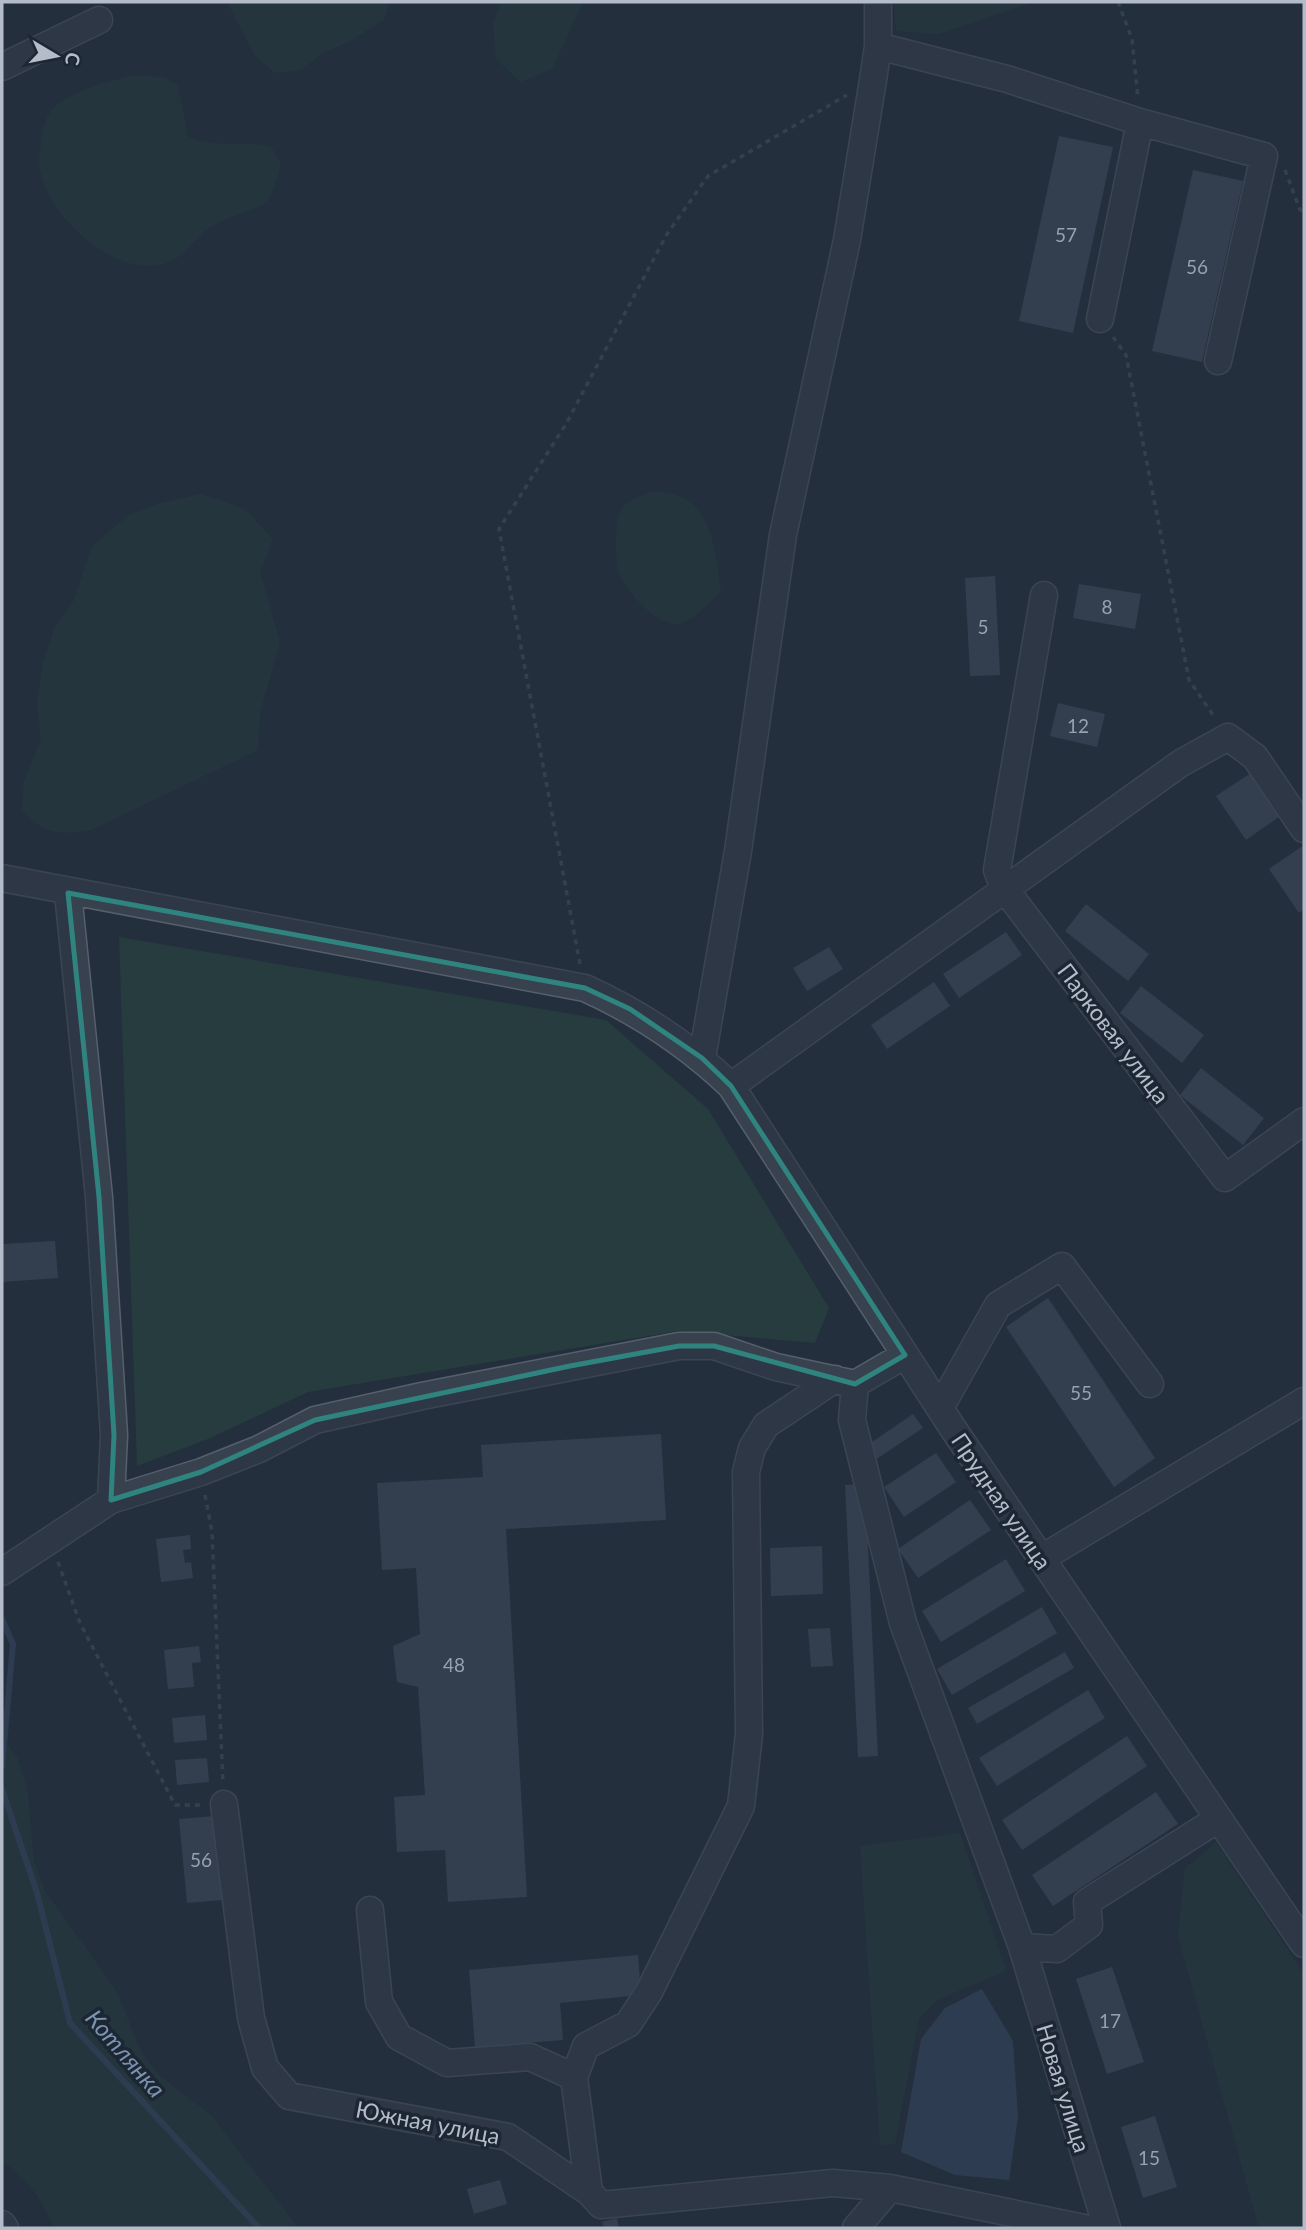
<svg xmlns="http://www.w3.org/2000/svg" width="1306" height="2230" viewBox="0 0 1306 2230" font-family="Lato,sans-serif">
	<style>
		.green { fill: #263c3f }
		.water { fill: #394c67 }
		.lines { fill: none; stroke-linecap: round; stroke-linejoin: round }
		.stream { stroke: #394c67; stroke-width: 6 }
		.building { fill: #455162 }
		.minor-casing { stroke: #565f6c; stroke-width: 29 }
		.path { stroke: #44595c; stroke-width: 3.5; stroke-dasharray: 5 5; stroke-linecap: butt }
		.minor { stroke: #38414e; stroke-width: 26 }
		.marked { fill: none; stroke: #308480; stroke-width: 5; stroke-linejoin: round }
		.labels { text-anchor: middle; dominant-baseline: central; stroke-width: 7; stroke-linejoin: round; paint-order: stroke }
		.number-label { font-size: 19px; fill: #98a1af }
		.street-label { font-size: 23px; fill: #b4bcc9; stroke: #1d2633 }
		.water-label { font-size: 24px; font-style: italic; fill: #7c92b1; stroke: #1d2633 }
	</style>
	<rect width="100%" height="100%" fill="#242f3e"/>
	<!-- green -->
	<path class="green" d="M227,2H389L384,20L352,40L323,53L301,70L275,73L255,56Z
		M501,2H583L552,69L520,82L496,59L493,25Z
		M894,2H1034L938,34L896,31Z
		M129,76L165,77L178,86L188,136C213,150 244,139 271,147L281,163C268,218 262,201 218,223C197,233 186,258 163,264C112,278 42,211 39,162C39,155 41,147 41,140C43,130 45,118 51,111C69,90 104,84 129,76Z
		M651,492C712,490 714,544 721,592C710,600 695,619 683,623C660,630 631,596 621,577C614,565 614,520 622,508C629,499 641,496 651,492Z
		M201,494L245,509L273,539L260,572L280,642L260,713L258,750L91,830C59,835 45,835 22,810L24,781L41,739L37,703L43,662L55,627L74,600L92,546L130,514L161,503Z
		M119,937L606,1020L708,1109L829,1308L815,1343L679,1331L308,1392L208,1439L137,1466Z
		M2,1738L17,1757L27,1788L34,1861L45,1891L117,1992L141,2052L160,2076L211,2115L298,2228H54C42,2198 28,2180 2,2161Z
		M960,1833L1006,1971L937,2000L919,2018L895,2144L880,2145L860,1846Z
		M1216,1843L1304,1974V2228H1259L1178,1936L1185,1868Z"/>
	<!-- water -->
	<path class="water" d="M982,1989L1013,2041L1018,2117L1009,2180L955,2175L901,2152L921,2039L945,2008Z"/>
	<g class="lines">
		<!-- stream -->
		<path class="stream" d="M2,1619L13,1644L2,1767
			M2,1789L37,1893L70,2023L259,2228"/>
	</g>
	<!-- building -->
	<path class="building" d="M1059,136L1113,147L1073,333L1019,321Z
		M1193,170L1243,181L1202,362L1152,351Z
		M995,576L1000,675L970,676L965,578Z
		M1079,584L1141,594L1135,629L1073,618Z
		M1058,703L1105,714L1097,747L1050,736Z
		M1254,771L1283,814L1246,840L1216,796Z
		M1304,845V909L1299,913L1269,869Z
		M1086,904L1149,954L1128,981L1065,931Z
		M1006,932L1022,955L959,998L943,974Z
		M829,947L843,969L807,991L793,968Z
		M934,982L950,1006L887,1049L871,1025Z
		M1141,986L1204,1035L1182,1063L1120,1013Z
		M1201,1068L1264,1118L1243,1145L1180,1095Z
		M55,1241L58,1278L2,1282V1244Z
		M1048,1298L1155,1458L1114,1487L1006,1327Z
		M913,1414L923,1428L875,1460L866,1446Z
		M661,1434L666,1520L506,1529L527,1897L448,1902L445,1850L397,1852L394,1797L425,1795L418,1687L397,1682L393,1646L420,1634L416,1568L382,1570L377,1483L483,1477L481,1445Z
		M936,1453L956,1482L904,1517L884,1487Z
		M865,1484L878,1756L858,1757L845,1485Z
		M970,1500L991,1530L918,1578L898,1549Z
		M190,1535L191,1549L183,1550L185,1563L191,1562L193,1578L161,1582L156,1539Z
		M822,1546L823,1594L771,1596L770,1548Z
		M1006,1559L1025,1591L941,1642L922,1611Z
		M1042,1607L1057,1633L952,1695L937,1669Z
		M830,1628L833,1666L811,1667L808,1629Z
		M199,1646L201,1662L192,1663L194,1687L168,1689L164,1650Z
		M1065,1652L1074,1668L977,1724L968,1708Z
		M1088,1690L1105,1718L997,1786L979,1758Z
		M205,1715L207,1740L174,1743L172,1718Z
		M1127,1736L1147,1766L1022,1850L1002,1820Z
		M207,1758L209,1782L177,1785L175,1760Z
		M1156,1792L1178,1824L1053,1906L1032,1875Z
		M215,1816L222,1900L187,1903L179,1819Z
		M638,1955L641,1995L560,2003L563,2040L475,2047L469,1970Z
		M1112,1967L1144,2062L1107,2074L1076,1979Z
		M1155,2116L1177,2187L1143,2198L1121,2127Z
		M500,2180L507,2204L474,2214L467,2189Z
		M617,2218L619,2228H604L602,2222Z"/>
	<g class="lines">
		<!-- minor casing -->
		<g class="minor-casing">
			<path id="minor" d="M878,46L1007,79L1140,122L1264,156L1218,361
				M2,67L99,20
				M1100,319L1140,122
				M1044,595L997,870L1004,888L1225,1178L1304,1121
				M2,878L585,988C640,1013 687,1044 731,1086L952,1427L1304,1944
				M68,893L99,1197L114,1435L111,1500
				M702,1058L738,851L783,535L847,240L873,80L878,46V2
				M731,1086L1181,763L1228,737L1255,757L1304,829
				M855,1384L852,1420L903,1623L1022,1947L1057,1949L1089,1925L1087,1902L1218,1819
				M940,1408L998,1305L1062,1266L1150,1384
				M1042,1558L1304,1401
				M2,1572L111,1500L201,1472L259,1449L315,1420L422,1396L679,1346H714L776,1367L855,1384L905,1355
				M224,1804L251,2018L265,2068L289,2096L508,2137L589,2192L601,2205L833,2183L890,2188
				M370,1910L379,2002L399,2037L447,2063L530,2057L574,2077
				M1022,1947L1107,2228
				M589,2192L574,2077L586,2046L628,2024L649,1992L741,1806L749,1734L746,1472L752,1448L766,1425L835,1379
				M2,2224L5,2228
				M856,2228L890,2188L1084,2228"/>
		</g>
		<!-- path -->
		<path class="path" d="M1118,2L1132,39L1138,99
			M1285,170L1300,210H1304
			M1113,337L1126,355L1189,680L1215,718
			M580,964L499,529L566,424L667,234L708,176L847,95
			M205,1495L212,1532L223,1784
			M58,1562L80,1623L175,1805H202"/>
		<!-- minor -->
		<use href="#minor" class="minor"/>
	</g>
	<!-- marked area -->
	<path d="M0 0H1306V2230H0ZM68,893L585,988L630,1009L702,1058L731,1086L905,1355L855,1384L714,1346H679L570,1366L315,1420L201,1472L111,1500L114,1435L99,1197Z" fill="#242f3e" fill-opacity=".55" fill-rule="evenodd"/>
	<path class="marked" d="M68,893L585,988L630,1009L702,1058L731,1086L905,1355L855,1384L714,1346H679L570,1366L315,1420L201,1472L111,1500L114,1435L99,1197Z"/>
	<g class="labels">
		<!-- number labels -->
		<g class="number-label">
			<text x="1066" y="234">57</text>
			<text x="1197" y="266">56</text>
			<text x="1107" y="606">8</text>
			<text x="983" y="626">5</text>
			<text x="1078" y="725">12</text>
			<text x="1081" y="1392">55</text>
			<text x="454" y="1664">48</text>
			<text x="201" y="1859">56</text>
			<text x="1110" y="2020">17</text>
			<text x="1149" y="2157">15</text>
		</g>
		<!-- street labels -->
		<g class="street-label">
			<text transform="translate(1114 1033) rotate(53)">Парковая улица</text>
			<text transform="translate(1002 1501) rotate(56)">Прудная улица</text>
			<text transform="translate(1064 2088) rotate(73)">Новая улица</text>
			<text transform="translate(428 2122) rotate(11)">Южная улица</text>
		</g>
		<!-- water labels -->
		<g class="water-label">
			<text transform="translate(126 2053) rotate(49)">Котлянка</text>
		</g>
	</g>
	<!-- border -->
	<rect width="1306" height="2230" fill="none" stroke="#b4bcc9" stroke-width="7"/>
	<!-- north arrow -->
	<g transform="translate(56 56) rotate(100)" stroke="#1d2633" stroke-width="5" paint-order="stroke">
	<path d="M0-5L12 26L0 18L-12 26Z" fill="#b4bcc9"/>
	<text y="-10" font-size="19" font-weight="bold" text-anchor="middle" fill="#b4bcc9">С</text>
	</g>
</svg>
